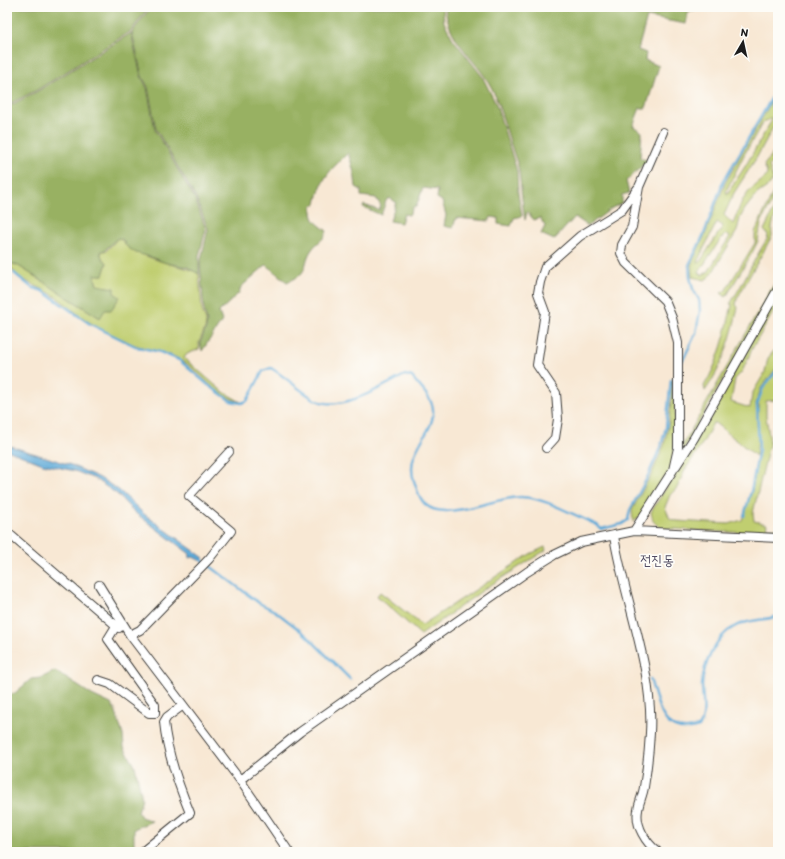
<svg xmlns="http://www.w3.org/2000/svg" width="785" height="859" viewBox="0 0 785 859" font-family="Itim,'Poor Story',sans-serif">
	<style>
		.green { fill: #c0ce70; stroke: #6e7546; fill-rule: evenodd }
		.forest { fill: #98b162; stroke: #5a663f }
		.water { fill: #60aad8; stroke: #3e637a }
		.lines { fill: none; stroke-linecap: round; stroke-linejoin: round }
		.stream { stroke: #60aad8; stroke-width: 2.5 }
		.minor-casing { stroke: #3d3b38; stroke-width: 10 }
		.minor { stroke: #fff; stroke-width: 8 }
		.labels { text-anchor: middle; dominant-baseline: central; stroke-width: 3.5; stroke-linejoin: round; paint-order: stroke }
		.quarter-label { font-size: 14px; fill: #524c63; stroke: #fdfcf7 }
	</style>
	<rect width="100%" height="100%" fill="#fdfcf7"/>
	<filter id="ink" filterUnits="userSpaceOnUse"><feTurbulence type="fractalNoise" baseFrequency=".025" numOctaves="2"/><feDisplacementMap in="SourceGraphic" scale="8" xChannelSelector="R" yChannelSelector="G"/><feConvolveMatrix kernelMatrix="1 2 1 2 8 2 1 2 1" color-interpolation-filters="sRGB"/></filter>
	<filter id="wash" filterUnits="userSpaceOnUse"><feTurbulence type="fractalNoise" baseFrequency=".012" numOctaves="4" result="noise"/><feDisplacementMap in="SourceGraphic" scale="16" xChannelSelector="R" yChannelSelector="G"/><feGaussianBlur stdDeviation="0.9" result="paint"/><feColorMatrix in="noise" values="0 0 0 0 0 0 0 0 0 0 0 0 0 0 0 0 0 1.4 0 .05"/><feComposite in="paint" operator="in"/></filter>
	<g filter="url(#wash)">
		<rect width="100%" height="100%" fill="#f8e8d4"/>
		<!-- green -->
		<path class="green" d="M778,90V118L757,157L734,193L724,215L733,224L742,201L750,190L766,177L767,173L764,165L778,147V155L769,166L773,179L770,185L757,194L745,209L740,218L737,231L711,275L705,280L692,277L691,265L705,235L725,183ZM773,118L746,165L727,194L726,191L744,155L763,122ZM717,222L723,226L700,262H697ZM726,234L730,236L708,272L702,275L699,272L720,240Z
			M778,182V189L761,223L758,241L753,251L726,297L721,293L725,291L755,243V232Z
			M778,201C778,214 770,224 772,236L737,299L736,305L738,307C732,336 723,366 705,391L704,386C719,362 726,332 732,304H730C744,283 753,260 767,239L768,235L764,230Z
			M118,238C124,240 126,246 132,249C143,255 155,260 167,263C178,267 188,267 199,274L202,310L206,321L205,329L199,342V349L187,354L184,358L222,391L241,402C214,396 201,371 179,359C165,351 150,350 135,345C120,338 103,331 89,322C74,312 60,298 44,290C32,284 13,277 9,263L17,265L100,318L97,285L93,274L103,275L107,263L101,256V252L107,250Z
			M778,277V283L682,452V446Z
			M778,294V304L752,349L742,372L735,379L731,402L750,408L752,394L765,372L768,358L778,346V366L761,388L756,403L758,440L756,456L715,423H713L704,441L685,470L677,488L670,495L665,507L670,519L677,521L729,524L742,520L752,491L759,449L758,409L759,398L763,389L778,370V400L766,401V417L770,441L753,513L754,521L767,524L766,529L778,528V533L722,532L660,528L653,521L651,512L687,454Z
			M675,376V446L671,470L642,514L633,522L632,510L651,475L664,445L669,422L673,381Z
			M545,547L546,550L486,588L421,635L377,596L380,592L422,625L530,554Z"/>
		<!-- forest -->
		<path class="forest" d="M7,7H149L131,31L37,90L7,105Z
			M151,7H443L444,22L453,39L482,76L496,104L517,171L518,193L522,216L514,218L511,226L498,224V218L491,217L489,221L456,218L453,228L444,226L446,215L442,201L437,198L438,190L423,188L416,207L414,206L409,215L404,214L401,223L390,221L396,202L389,198L386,201L381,215L363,207L364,205L379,210L381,206L376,198L361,196V190L356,187C355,175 352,164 348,153C329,172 322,176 316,204L312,206C311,221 316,222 327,231C324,240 319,241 313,248C301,263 312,273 287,282L266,265L241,287L239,293L219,312L222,321L202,351L200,343L206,329L207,321L204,310L200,264L208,229L196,198L156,129L148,87L142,76L132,32Z
			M445,7H689L695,10L688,13L686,24L647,17L638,50L646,53L645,60L659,66L646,108H640L633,126L642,132L640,158L649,161L646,167L643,165L626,181L629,193L622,195V203L612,208L588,226L575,217L554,240L541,234L545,226L540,218L534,220L527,212L525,220C522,203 521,188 519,171C518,164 514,155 512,148C506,129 501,111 494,93C480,61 448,44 445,7Z
			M131,33L141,76L147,88L155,130L195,199L206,229L199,256V274L187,267L166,263L151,257L136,253L127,247L122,239L118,238C111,243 108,249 101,252V256L107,263L103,275H94L97,285L114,288V293L120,297L111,310H105L100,318L17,265L9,263L7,260V107L38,91Z
			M55,671L92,695L111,704L115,710L123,735L124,747L135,766L142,798L138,812L141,817L152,821L134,829V848L130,852H7V695L15,693L31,679L41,678Z"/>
		<!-- water -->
		<path class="water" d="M7,445L71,465L100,478L120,491L144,514L204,558L201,561L193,557L189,558L190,554L134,512L117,494L95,479L75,471L43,464L7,450Z"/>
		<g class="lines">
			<!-- stream -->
			<path class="stream" d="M14,273L31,287L43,291L90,324L137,347L160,352L179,360L208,385L231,401L241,403L247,401L263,371L271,368C287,378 300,391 316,400C341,413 383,386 405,375L412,377C419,386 433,399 433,410C435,434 404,450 414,481C417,489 419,500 426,505C446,522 495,497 521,497C544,497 575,516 597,525L601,529L622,524L628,520L630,510L647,478L661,446L666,427L671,380
				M683,360L696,333L700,311L699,300L693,289L690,277L689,265L704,234L723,182L778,87
				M744,516L751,491L759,449L757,404L763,388L778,369
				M202,560L259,603L275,611L306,635L350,679
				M650,679C659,706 662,738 699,727C707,716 702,697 702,685C703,665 716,636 734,627C747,619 764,621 778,616"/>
		</g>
	</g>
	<g filter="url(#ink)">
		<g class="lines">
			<!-- minor casing -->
			<g class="minor-casing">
				<path id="minor" d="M546,448L555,438L558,419L556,393L537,365L545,312L538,293L540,282L545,267L580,236L622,210L638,188
					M676,466L694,438L778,289
					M634,531L673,470L678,448V343L672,318L665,301L626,263L621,253L622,245L632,227L639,187L663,132
					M7,532L119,628
					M614,536C624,598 654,670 650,733C649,751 647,769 644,787C643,795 639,802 638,810C635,826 646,843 658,852
					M99,585L130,635L240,780L289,852
					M130,635L140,630L209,559L231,531L189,496L229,452
					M98,680L110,684L149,713H155V705L108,639L116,626
					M240,780L300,732L527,572L554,555L581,542L634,531L778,538
					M142,852L190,813C178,784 167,753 164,722L167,717L182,706"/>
			</g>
			<!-- minor -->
			<use href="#minor" class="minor"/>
		</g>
	</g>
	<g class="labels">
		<!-- quarter labels -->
		<g class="quarter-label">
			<text x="657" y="560">전진동</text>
		</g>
	</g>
	<!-- margin -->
	<rect width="785" height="859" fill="none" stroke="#fdfcf7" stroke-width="24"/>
	<!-- north arrow -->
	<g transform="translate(743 42) rotate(9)" stroke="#fdfcf7" stroke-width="3" paint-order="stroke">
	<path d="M0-3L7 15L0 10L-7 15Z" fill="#1c1c1c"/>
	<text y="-6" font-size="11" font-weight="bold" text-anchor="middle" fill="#1c1c1c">N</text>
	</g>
</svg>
